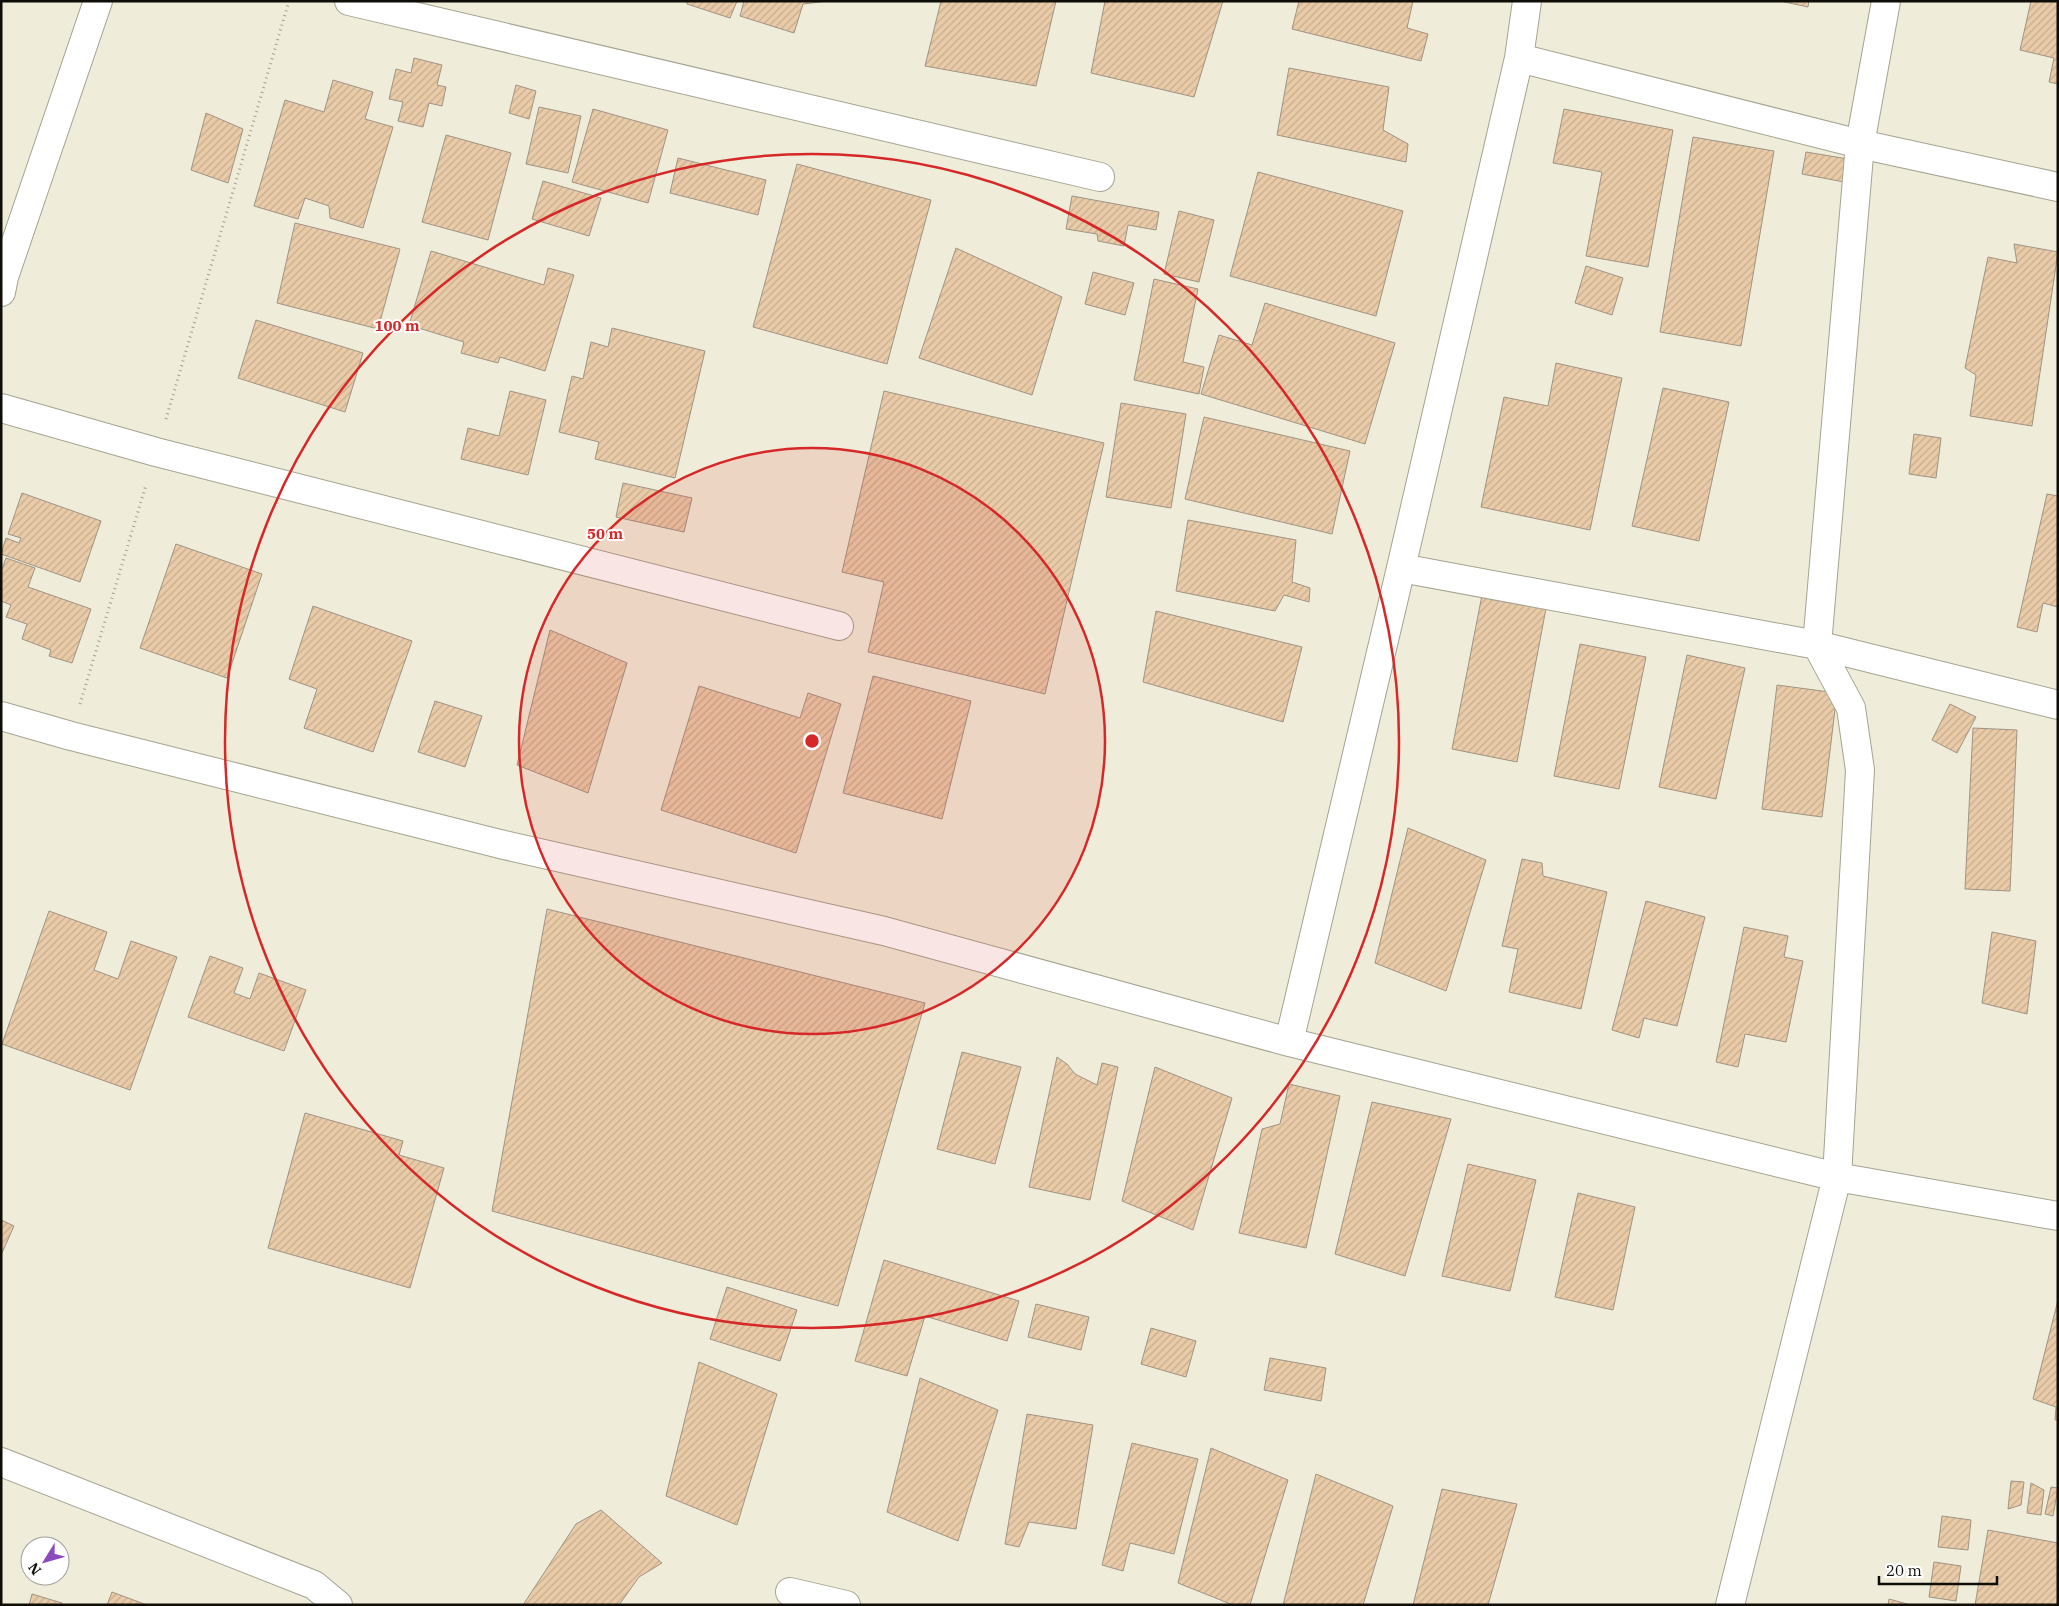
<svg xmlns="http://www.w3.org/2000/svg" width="2059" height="1606" viewBox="0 0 2059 1606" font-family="'IBM Plex Serif',serif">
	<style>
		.building { fill: url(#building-hatch); stroke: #a09384 }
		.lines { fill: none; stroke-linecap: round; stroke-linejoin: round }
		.minor-casing { stroke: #a5a391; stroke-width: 30 }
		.path { stroke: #a2a091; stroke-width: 3; stroke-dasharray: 1 4; stroke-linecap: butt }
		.minor { stroke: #fff; stroke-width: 28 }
		.ring { fill: none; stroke: #d62828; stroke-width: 2.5 }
		.centre { fill: #d62828; stroke: #fff; stroke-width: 2.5 }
		.ring-label { font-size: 15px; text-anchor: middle; font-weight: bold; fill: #d62828; stroke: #fff; stroke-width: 4; stroke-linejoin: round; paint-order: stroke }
	</style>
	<defs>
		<pattern id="building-hatch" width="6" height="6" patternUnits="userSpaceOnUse" patternTransform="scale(1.25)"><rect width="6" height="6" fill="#e9cba8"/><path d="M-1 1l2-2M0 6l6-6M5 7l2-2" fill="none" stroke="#c7ad8f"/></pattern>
	</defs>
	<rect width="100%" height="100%" fill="#efedd9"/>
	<!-- building -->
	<path class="building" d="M687,1H737L730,18L687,4Z
		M744,1H828L803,4L794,33L740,16Z
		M941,1H1056L1036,86L925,66Z
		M1105,1H1223L1194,97L1091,73Z
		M1299,1H1413L1407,28L1428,34L1421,61L1292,29Z
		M1780,1H1809L1808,7Z
		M2031,1H2058V84L2049,82L2054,58L2020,50Z
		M414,58L442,65L437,85L446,87L442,106L429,103L423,127L398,121L403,102L389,99L396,69L411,73Z
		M1289,68L1389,87L1383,130L1408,144L1406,162L1277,135Z
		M333,80L373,92L365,119L393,127L363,228L330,218L329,206L305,198L298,219L254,206L285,100L324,112Z
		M516,85L536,91L529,119L509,113Z
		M539,107L581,116L568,173L526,164Z
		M593,109L668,130L648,203L572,182Z
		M1564,109L1673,130L1648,267L1586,256L1602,172L1553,163Z
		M206,113L243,129L228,183L191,170Z
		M446,135L511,153L488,240L422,222Z
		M1693,137L1774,151L1741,346L1660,332Z
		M1806,152L1848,159L1844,182L1802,174Z
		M678,158L766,180L758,215L670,193Z
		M797,164L931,200L887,364L753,327Z
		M1258,172L1403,211L1376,316L1230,276Z
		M543,181L601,198L589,236L532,219Z
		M1072,196L1159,212L1156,230L1128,225L1124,246L1098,241L1097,234L1066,229Z
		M1179,211L1214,220L1199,282L1164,274Z
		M295,223L400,249L378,329L277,303Z
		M2014,244L2058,252L2032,426L1970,416L1976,375L1965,368L1988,257L2017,263Z
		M956,248L1062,297L1032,395L919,358Z
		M431,251L544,285L548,268L574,275L545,371L500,357L498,363L461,353L464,342L409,325Z
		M1586,266L1623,278L1612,315L1575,303Z
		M1093,272L1134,283L1125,315L1085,304Z
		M1154,279L1198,289L1183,362L1204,367L1199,394L1134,380Z
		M1265,303L1395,343L1365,444L1201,394L1219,335L1252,345Z
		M256,320L363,353L345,412L238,378Z
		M612,328L705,351L675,478L595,459L599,442L559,432L572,376L583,379L591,342L608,347Z
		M1556,363L1622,378L1590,530L1481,507L1504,397L1548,406Z
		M1663,388L1729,402L1699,541L1632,526Z
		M510,391L546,400L528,475L461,459L468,428L499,436Z
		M884,391L1104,443L1045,694L868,652L884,582L842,572Z
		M1121,403L1186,414L1171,508L1106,497Z
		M1204,417L1350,451L1332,534L1185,499Z
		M1914,434L1941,438L1936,478L1909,474Z
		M623,483L692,498L684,532L616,517Z
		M22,493L101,521L80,582L1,554L6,538L19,543L21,538L8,534Z
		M2047,494L2058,496V607L2043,603L2037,632L2017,627Z
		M1188,520L1296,540L1292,582L1310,588L1309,602L1284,595L1275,611L1176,591Z
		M176,544L262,574L227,678L140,648Z
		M6,558L35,568L28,587L91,609L72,663L49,656L51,650L22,639L27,624L6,617L11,605L1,601V572Z
		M1483,590L1547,603L1517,762L1452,749Z
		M313,606L412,641L373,752L304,728L317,689L289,679Z
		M1156,611L1302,647L1283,722L1143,682Z
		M550,630L627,663L588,793L517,765Z
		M1580,644L1646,657L1619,789L1554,776Z
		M1687,655L1745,668L1716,799L1659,787Z
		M873,676L971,701L942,819L843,793Z
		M1777,685L1837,693L1822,817L1762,809Z
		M699,686L800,718L808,693L841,704L796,853L661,810Z
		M435,701L482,716L465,767L418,752Z
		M1950,704L1976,717L1957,753L1932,740Z
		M1973,728L2017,730L2010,891L1965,889Z
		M1408,828L1486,860L1446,991L1375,963Z
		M1522,859L1542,863L1543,876L1607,892L1581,1009L1509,992L1518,949L1502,946Z
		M1646,901L1705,917L1677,1026L1644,1018L1639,1038L1612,1030Z
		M547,909L925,1003L838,1306L492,1211Z
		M49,911L107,932L94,970L118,979L131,941L177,957L130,1090L2,1044Z
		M1744,927L1788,936L1784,957L1803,961L1786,1042L1745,1034L1738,1067L1716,1062Z
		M1992,932L2036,941L2027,1014L1982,1003Z
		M210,956L243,968L234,993L250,999L259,973L306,990L284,1051L188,1017Z
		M962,1052L1021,1067L995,1164L937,1149Z
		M1057,1057L1067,1064L1075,1074L1097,1085L1102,1063L1118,1067L1090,1200L1029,1187Z
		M1155,1067L1232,1098L1193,1230L1122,1201Z
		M1289,1084L1340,1096L1306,1248L1239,1233L1262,1129L1280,1124Z
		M1372,1102L1451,1119L1405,1276L1335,1254Z
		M305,1113L403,1141L399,1155L444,1168L410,1288L268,1248Z
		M1468,1164L1536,1180L1510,1291L1442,1276Z
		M1578,1193L1635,1207L1613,1310L1555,1297Z
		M1,1220L14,1226L1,1255Z
		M884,1260L1019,1301L1007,1341L925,1316L907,1376L855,1361Z
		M727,1287L797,1310L780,1361L710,1339Z
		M2058,1300V1420H2055L2056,1407L2033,1399Z
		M1036,1304L1089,1317L1081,1350L1028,1337Z
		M1151,1328L1196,1341L1186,1377L1141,1364Z
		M1270,1358L1326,1368L1321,1401L1264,1390Z
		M699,1362L777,1394L737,1525L666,1496Z
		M920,1378L998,1410L958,1541L887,1512Z
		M1027,1414L1093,1425L1076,1529L1029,1522L1019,1547L1005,1544Z
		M1132,1443L1198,1459L1174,1554L1130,1543L1123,1571L1102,1565Z
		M1211,1448L1288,1480L1250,1605H1233L1178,1583Z
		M1316,1474L1393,1506L1363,1605H1283Z
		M2011,1481L2024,1482L2021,1505L2008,1509Z
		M2031,1483L2044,1490L2041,1515L2027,1513Z
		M2051,1487L2058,1488L2053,1516L2045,1514Z
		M1442,1489L1517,1504L1488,1605H1413Z
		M601,1510L662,1563L639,1577L619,1605H523L576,1524Z
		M1942,1516L1971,1520L1968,1550L1938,1547Z
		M1988,1530L2058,1543V1605H1975Z
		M1934,1562L1961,1566L1956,1601L1929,1597Z
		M112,1592L147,1605H107Z
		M32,1594L62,1603L61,1605H29Z
		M1889,1599L1911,1605H1888Z"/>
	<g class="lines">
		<!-- minor casing -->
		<g class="minor-casing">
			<path id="minor" d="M349,1L1100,177
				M1519,58L1860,144L2058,187
				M1,292L4,277L98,1
				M1,408L156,452L839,626
				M1401,568L1817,645L2058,705
				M1,716L71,736L500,844L884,931L1289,1042L1837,1177L2058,1216
				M1289,1042L1401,568L1519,58L1527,1
				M1,1462L314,1585L338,1605
				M790,1592L846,1605
				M1730,1605L1837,1177L1860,770L1851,708L1817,645L1860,144L1886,1"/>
		</g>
		<!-- path -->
		<path class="path" d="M166,419L289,1
			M80,704L146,485"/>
		<!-- minor -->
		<use href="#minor" class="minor"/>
	</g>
	<!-- distance rings -->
	<circle cx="812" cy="741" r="293" fill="#d62828" fill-opacity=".12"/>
	<g class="ring">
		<circle cx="812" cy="741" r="293"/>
		<circle cx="812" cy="741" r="587"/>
	</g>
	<circle cx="812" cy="741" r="8" class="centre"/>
	<g class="ring-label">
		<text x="397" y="331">100 m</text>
		<text x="605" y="539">50 m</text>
	</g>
	<!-- border -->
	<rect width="2059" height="1606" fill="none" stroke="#0e0d07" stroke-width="5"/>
	<!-- north arrow -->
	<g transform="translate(45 1561) rotate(233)"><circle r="24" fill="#ffffff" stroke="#9f9e9c"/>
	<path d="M0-4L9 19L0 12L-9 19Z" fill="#8c4abf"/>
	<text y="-8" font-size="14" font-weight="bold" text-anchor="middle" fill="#0e0d07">N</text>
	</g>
	<!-- scale -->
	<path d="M1879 1576v8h118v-8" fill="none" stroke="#0e0d07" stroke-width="2.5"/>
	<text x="1886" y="1576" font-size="15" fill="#0e0d07" stroke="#ffffff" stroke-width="4" paint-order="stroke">20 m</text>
</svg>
